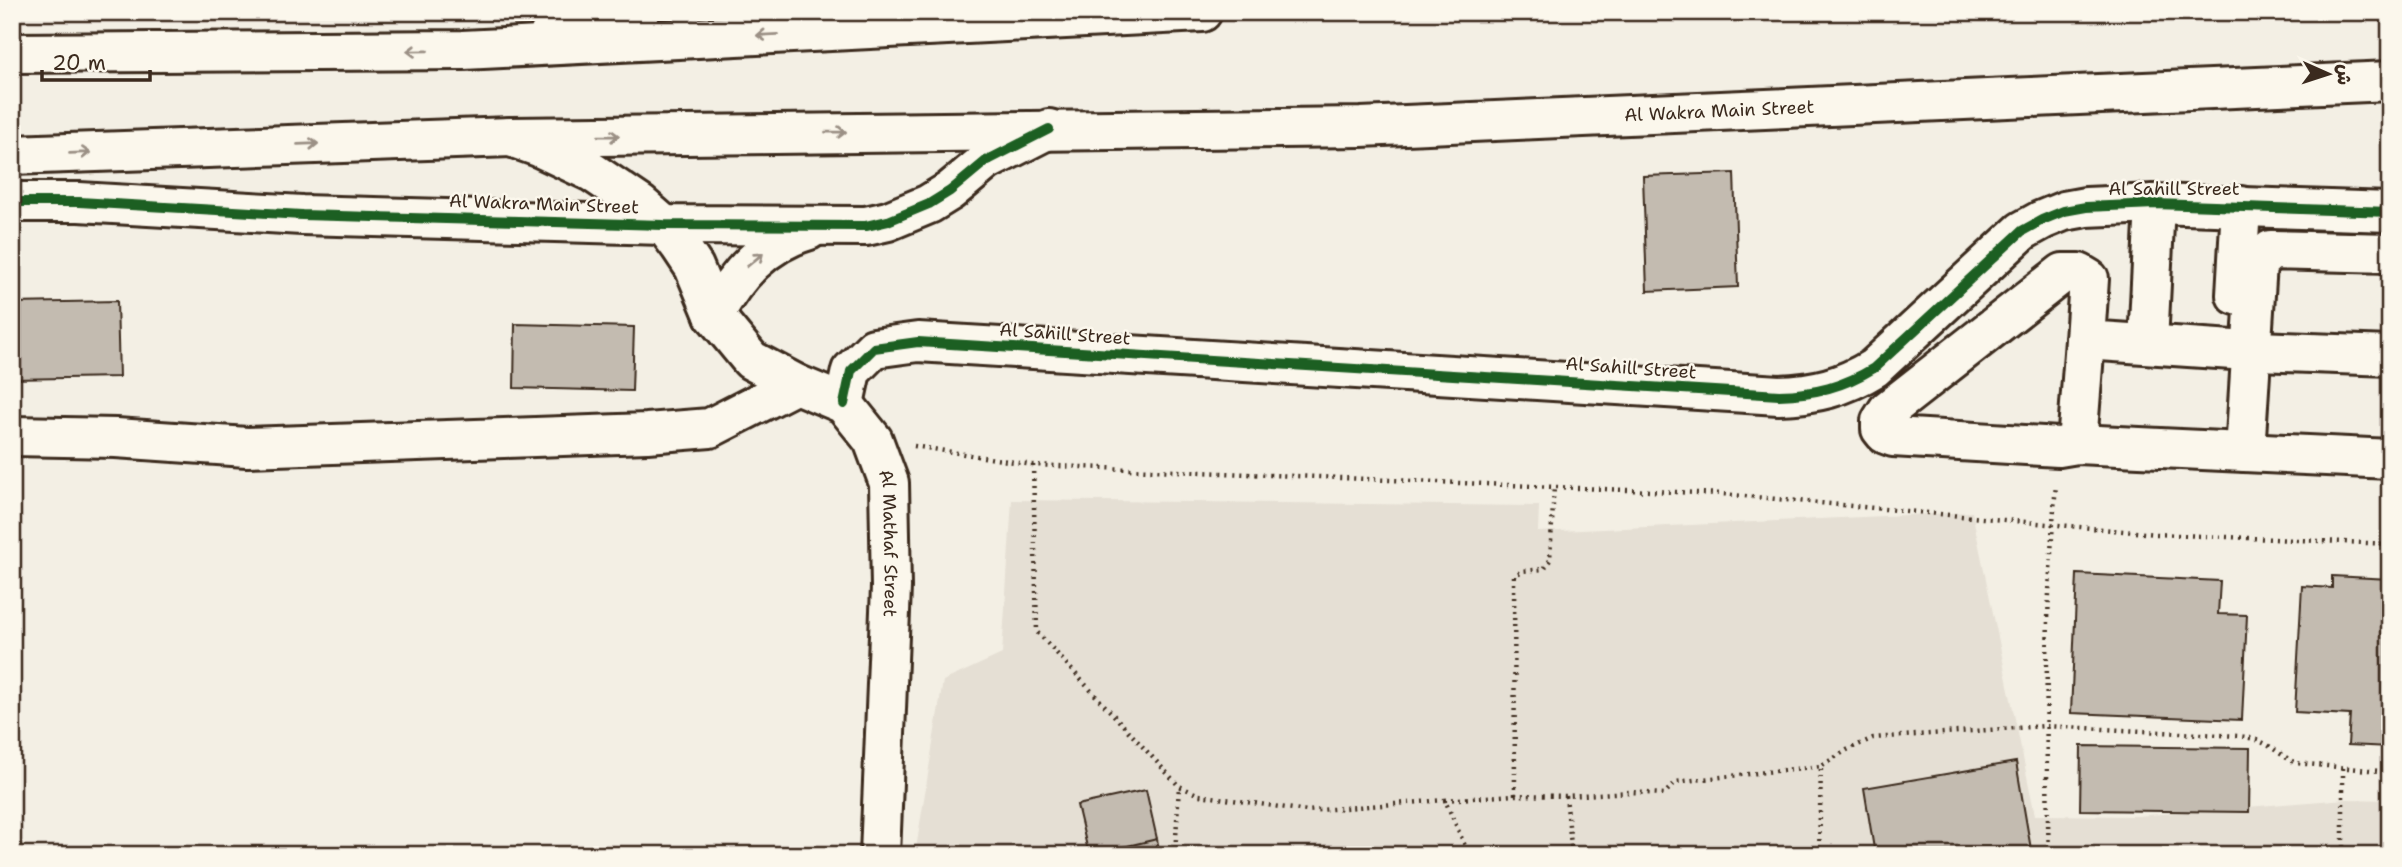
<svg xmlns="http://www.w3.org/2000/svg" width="2402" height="867" viewBox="0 0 2402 867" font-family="'Shantell Sans','Playpen Sans Arabic',sans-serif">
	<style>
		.built { fill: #e5dfd4 }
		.building { fill: #c3bbb0; stroke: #3b2a1e; stroke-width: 2 }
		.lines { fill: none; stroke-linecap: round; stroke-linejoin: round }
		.minor-casing { stroke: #3b2a1e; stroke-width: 44 }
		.highway-casing { stroke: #3b2a1e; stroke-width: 44 }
		.path { stroke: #3b2a1e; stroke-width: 4.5; stroke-dasharray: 2 5; stroke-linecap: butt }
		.minor { stroke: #fbf7ec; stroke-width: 38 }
		.highway { stroke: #fbf7ec; stroke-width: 38 }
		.cycleway-casing { stroke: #fbf7ec; stroke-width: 15 }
		.cycleway { stroke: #1b5e20; stroke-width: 10 }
		.oneway { stroke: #9b9085 }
		.labels { text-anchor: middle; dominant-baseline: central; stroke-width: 5; stroke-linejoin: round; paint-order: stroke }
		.street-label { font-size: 18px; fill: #3b2a1e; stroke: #fbf7ec }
	</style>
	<rect width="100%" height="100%" fill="#f3efe4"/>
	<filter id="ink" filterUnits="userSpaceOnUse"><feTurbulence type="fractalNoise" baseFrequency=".0143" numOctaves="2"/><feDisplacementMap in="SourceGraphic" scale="14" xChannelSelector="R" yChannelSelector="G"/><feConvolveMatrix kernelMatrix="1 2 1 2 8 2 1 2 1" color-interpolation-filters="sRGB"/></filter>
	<g filter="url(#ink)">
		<!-- built -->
		<path class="built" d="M1012,500L1539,506L1538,532L1972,512L2035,815L2137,816L2346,799L2390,800V855H915L943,681L1002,654Z"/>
		<!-- building -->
		<path class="building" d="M1734,173L1738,287L1647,291L1643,176Z
			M117,301L119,377L12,379V303Z
			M515,324L634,327L632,391L514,388Z
			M2077,574L2220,581L2218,614L2247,615L2242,720L2071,713Z
			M2332,576L2390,579V747L2348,745L2350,715L2295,712L2302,586L2332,588Z
			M2081,746L2250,748L2249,812L2080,810Z
			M2016,762L2032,855H1875L1864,788Z
			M1146,790L1157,839L1089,855L1077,805Z
			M1157,839L1160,855H1091Z"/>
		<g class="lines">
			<!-- minor casing -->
			<g class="minor-casing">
				<g id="minor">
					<path d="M550,33L618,20L640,12"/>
					<path id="s1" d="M511,137L539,147L592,172L641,205L664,225L680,246L694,267L714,315L751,360L796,384L844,404L873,440L889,483L891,587L880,855"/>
					<path d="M12,202H79L302,215L664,225L866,226L888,221L929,204L950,191L986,161L1049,129"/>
					<path d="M2236,295L2241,206"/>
					<path d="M714,315C736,275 764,243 809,230"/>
					<path d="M2148,343L2155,204"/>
					<path d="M2390,356L2233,350L2085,340L2089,279L2079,273H2063L1888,410L1881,421V429L1885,434L1893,437L2059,447L2077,444L2390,459"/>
					<path d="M844,404L851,371L874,348L918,342L1779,395C1815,394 1843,387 1874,368L2022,231L2042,220L2064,211L2086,207L2155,204L2390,212"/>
					<path d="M12,436L116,438L247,447L647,433L710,428L796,384"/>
					<path d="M2077,444L2085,340"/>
					<path d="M2245,452L2257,263L2271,250L2390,253"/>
				</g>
			</g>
			<!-- highway casing -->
			<g class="highway-casing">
				<g id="highway">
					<path d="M12,53L463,50L1202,12"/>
					<path id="s2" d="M12,155L511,137L1361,127L2390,81"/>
				</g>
			</g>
			<!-- path -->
			<path class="path" d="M914,446L1033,465L1722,494L2156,534L2390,544
				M1033,465L1037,632L1179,786L1199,795L1307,811L1445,800L1469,855
				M2343,768V855
				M1515,795L1514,576L1522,571L1544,569L1550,560L1554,486
				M1566,796L1572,855
				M1445,800L1515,795L1566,796L1630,792L1664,794L1676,782L1821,766
				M1175,855L1179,786
				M1819,855L1821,766L1847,750L1873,738L2045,726L2239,736C2269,740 2272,751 2296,763L2390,772
				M2049,855C2045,732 2045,608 2056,485"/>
			<!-- minor -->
			<use href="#minor" class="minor"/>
			<!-- highway -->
			<use href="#highway" class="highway"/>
			<!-- cycleway casing -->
			<g class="cycleway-casing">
				<path id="cycleway" d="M12,202H79L302,215L664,225L866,226L888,221L929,204L950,191L986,161L1049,129
					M844,404L851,371L874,348L918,342L1779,395C1815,394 1843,387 1874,368L2022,231L2042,220L2064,211L2086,207L2155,204L2390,212"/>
			</g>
			<!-- cycleway -->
			<use href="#cycleway" class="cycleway"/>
		</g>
		<!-- one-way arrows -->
		<defs><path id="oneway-shaft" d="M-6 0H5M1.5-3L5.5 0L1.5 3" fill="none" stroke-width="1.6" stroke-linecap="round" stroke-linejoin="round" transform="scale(1.75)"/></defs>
		<g class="oneway">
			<use href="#oneway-shaft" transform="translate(767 35) rotate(177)"/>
			<use href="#oneway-shaft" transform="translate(417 51) rotate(179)"/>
			<use href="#oneway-shaft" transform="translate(836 132) rotate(-1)"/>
			<use href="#oneway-shaft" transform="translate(609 136) rotate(-1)"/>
			<use href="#oneway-shaft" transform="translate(308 144) rotate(-2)"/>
			<use href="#oneway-shaft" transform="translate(80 153) rotate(-2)"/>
			<use href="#oneway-shaft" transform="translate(755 260) rotate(-40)"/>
		</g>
	</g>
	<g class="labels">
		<!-- street labels -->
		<g class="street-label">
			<text stroke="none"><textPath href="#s2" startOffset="1708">Al Wakra Main Street</textPath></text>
			<text x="2174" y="189">Al Sahill Street</text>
			<text transform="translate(544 204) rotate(2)">Al Wakra Main Street</text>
			<text transform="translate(1065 334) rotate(4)">Al Sahill Street</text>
			<text transform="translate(1631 368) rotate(4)">Al Sahill Street</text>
			<text stroke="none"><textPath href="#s1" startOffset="595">Al Mathaf Street</textPath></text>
		</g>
	</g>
	<!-- margin -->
	<rect width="2402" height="867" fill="none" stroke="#fbf7ec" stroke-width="42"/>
	<rect x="21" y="21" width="2360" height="825" fill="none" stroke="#3b2a1e" stroke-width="2.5" filter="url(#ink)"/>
	<!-- north arrow -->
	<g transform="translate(2328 74) rotate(93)" stroke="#fbf7ec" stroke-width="5" paint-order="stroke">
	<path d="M0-5L12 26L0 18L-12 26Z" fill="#3b2a1e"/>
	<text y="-10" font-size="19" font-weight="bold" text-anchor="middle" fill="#3b2a1e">ش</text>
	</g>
	<!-- scale -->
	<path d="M42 70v10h108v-10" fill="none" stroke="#3b2a1e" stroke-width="3.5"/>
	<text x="52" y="70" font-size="21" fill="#3b2a1e" stroke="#fbf7ec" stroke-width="5" paint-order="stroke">20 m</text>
</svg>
